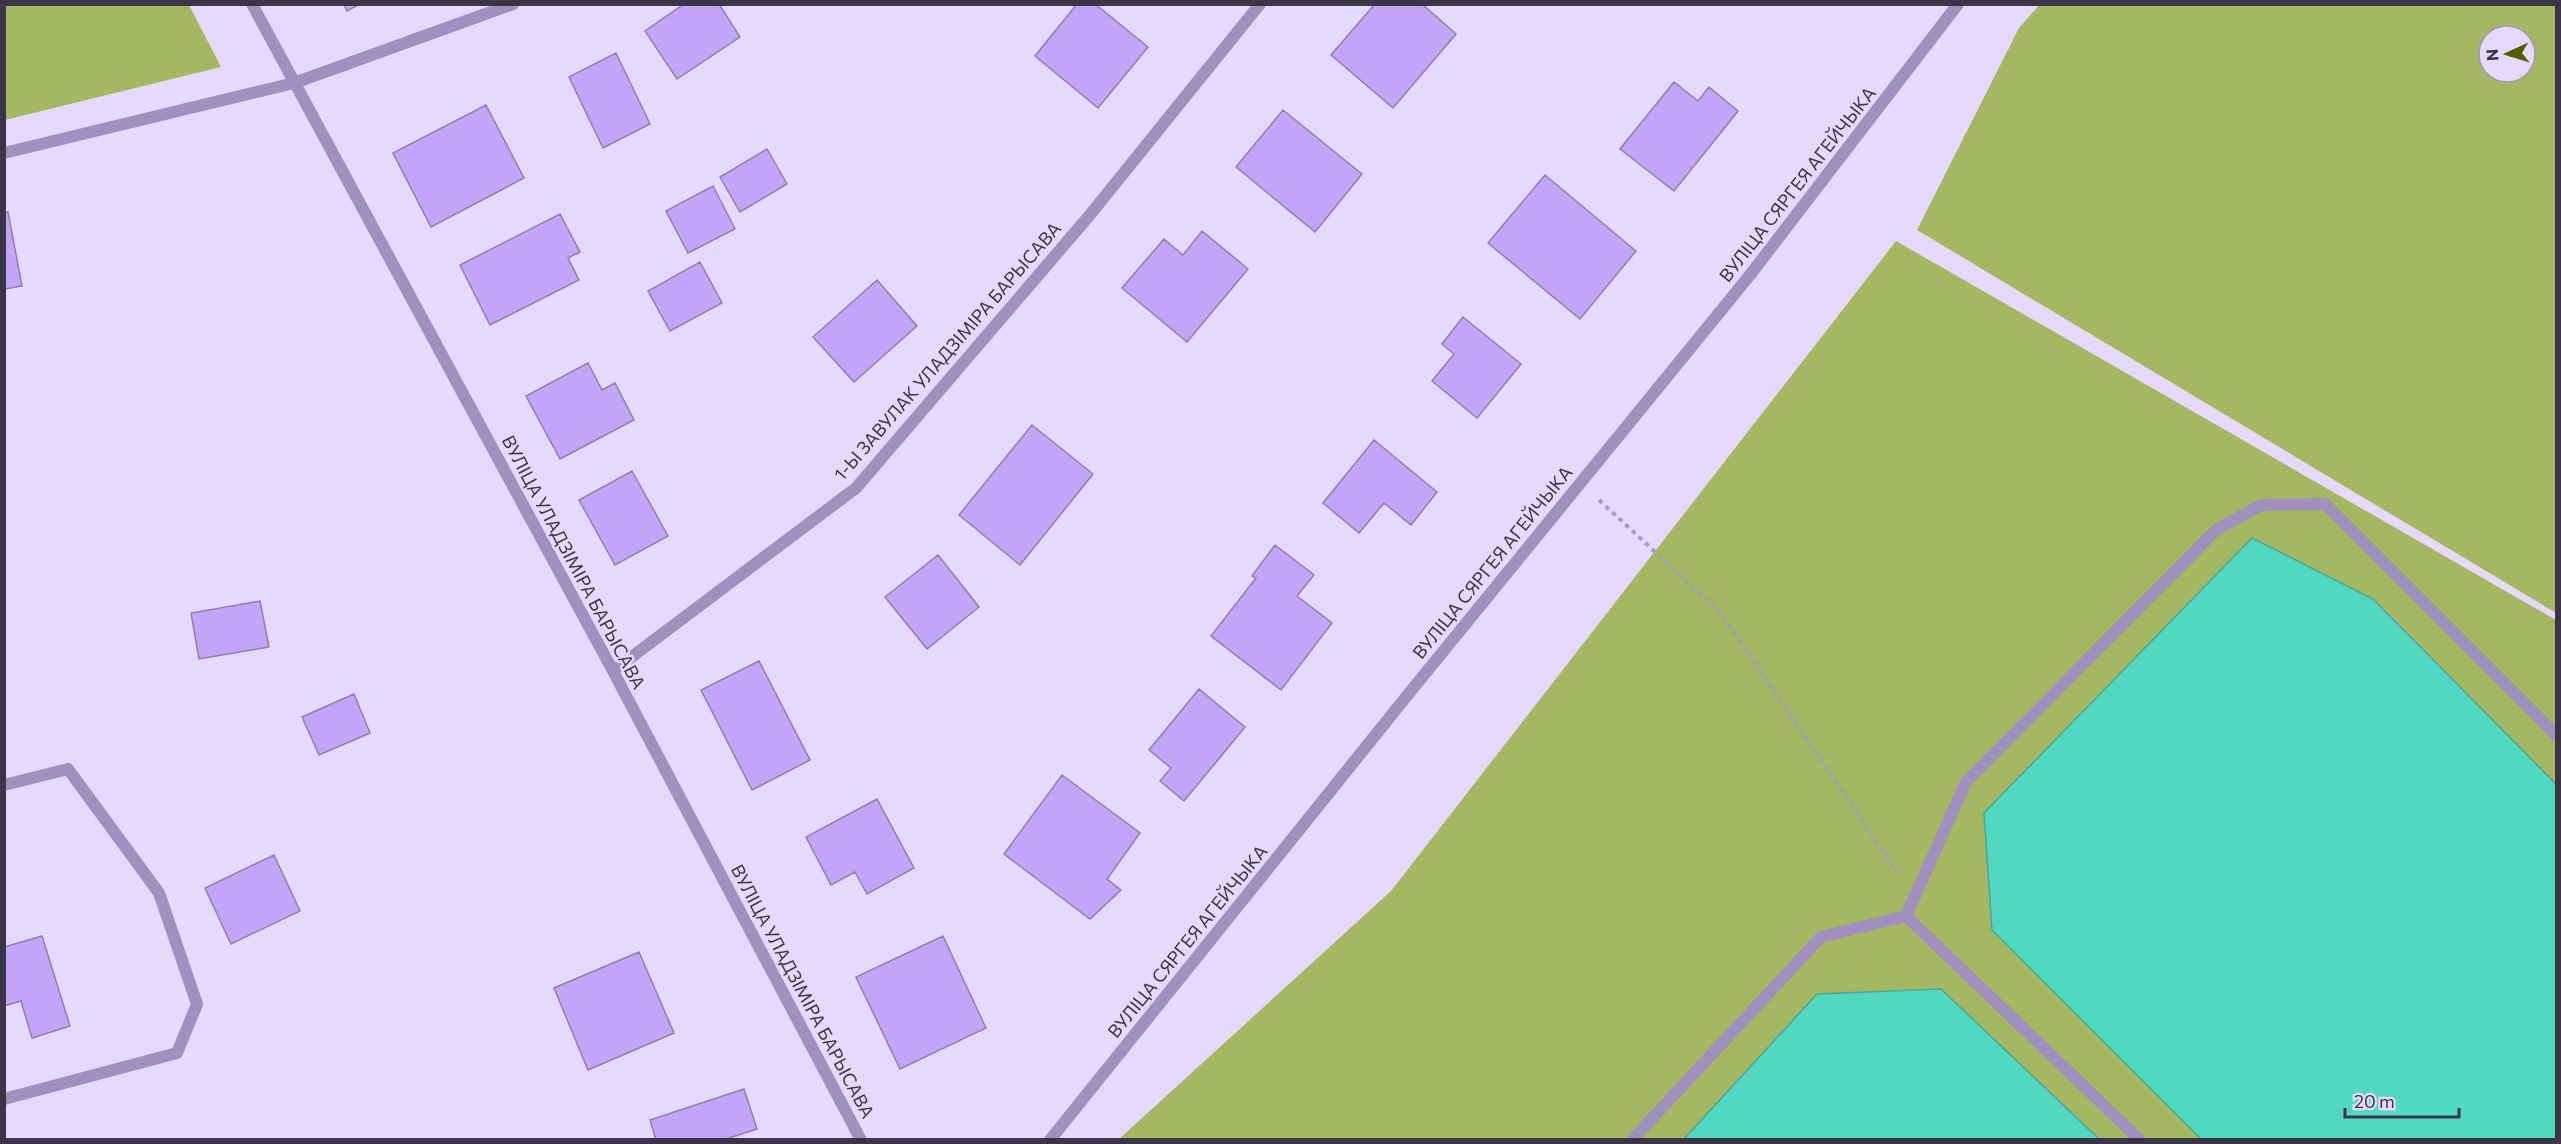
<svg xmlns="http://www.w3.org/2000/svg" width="2561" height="1144" viewBox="0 0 2561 1144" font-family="Commissioner,sans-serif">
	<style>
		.green { fill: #a4b861; fill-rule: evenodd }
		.water { fill: #52d7c1; stroke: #4ba69c; stroke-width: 1.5 }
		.building { fill: #c2a4f8; stroke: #8e80aa; stroke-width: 1.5 }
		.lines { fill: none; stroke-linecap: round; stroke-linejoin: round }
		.path { stroke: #a79dbb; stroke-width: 4; stroke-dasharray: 4.5 4.5; stroke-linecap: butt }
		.lane { stroke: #9f90bd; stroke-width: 12 }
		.street { stroke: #9f90bd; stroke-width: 12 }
		.labels { text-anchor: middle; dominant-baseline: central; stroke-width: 5; stroke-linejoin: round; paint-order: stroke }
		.street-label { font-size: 18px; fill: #3b3547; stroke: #e5d9fe }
	</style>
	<rect width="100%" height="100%" fill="#e5d9fe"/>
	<!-- green -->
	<path class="green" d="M2040,4L2556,5V613L1917,230L2019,28ZM2489,36H2525V72H2489Z
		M4,5H189L221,67L5,120Z
		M1896,241L2556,620V1139L1118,1140L1391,891Z"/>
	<!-- water -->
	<path class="water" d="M2252,538L2373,599L2556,784V1139H2201L1992,930L1984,813Z
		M1941,989L2099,1139H1684L1817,994Z"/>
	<!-- building -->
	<path class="building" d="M344,4H360L347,11Z
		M684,4H719L740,37L677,79L645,31Z
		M1077,4H1095L1148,47L1098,108L1035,56Z
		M1375,4H1422L1456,34L1393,108L1331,55Z
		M616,53L650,124L603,148L569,77Z
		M1674,82L1698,101L1709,87L1738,111L1674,191L1620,149Z
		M486,105L524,178L431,227L393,153Z
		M1283,110L1362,174L1315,232L1236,167Z
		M767,149L787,184L740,212L720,177Z
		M1545,175L1636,251L1580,319L1488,243Z
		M713,186L735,229L688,253L666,211Z
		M4,212H8L22,286L4,289Z
		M560,214L580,252L568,258L579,280L490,325L460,265Z
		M1202,231L1248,269L1187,342L1122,288L1164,239L1183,255Z
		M700,262L722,303L670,331L648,291Z
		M877,280L917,326L854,382L813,337Z
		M1463,317L1521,364L1477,418L1432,381L1454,354L1442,344Z
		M588,363L602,390L615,383L634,420L560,459L526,396Z
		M1032,425L1093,474L1020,565L959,515Z
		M1374,440L1437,492L1411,525L1384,503L1359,533L1323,503Z
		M632,471L668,536L615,565L579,500Z
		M1275,545L1314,575L1297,596L1332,623L1281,690L1211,636L1256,578L1252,576Z
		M938,555L979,607L927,649L885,597Z
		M260,601L269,647L199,659L191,613Z
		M759,661L810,760L752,790L701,690Z
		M1199,689L1245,727L1184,801L1160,781L1171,768L1149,750Z
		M354,694L370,733L319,755L302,717Z
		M1062,775L1140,833L1107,879L1121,890L1090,919L1004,854Z
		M877,799L914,868L867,894L855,872L831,885L806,837Z
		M274,855L300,911L231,944L205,888Z
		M42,936L70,1026L32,1038L21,1001L4,1006V947Z
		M943,936L986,1028L900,1069L856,977Z
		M639,952L674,1033L588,1070L554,988Z
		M744,1089L757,1129L723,1140H656L650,1120Z"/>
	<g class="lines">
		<!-- path -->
		<path class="path" d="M1599,500L1720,612L1898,873"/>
		<!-- lane -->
		<path class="lane" d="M1906,916L2140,1140
			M1632,1140L1821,937L1906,916L1966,782L2216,530L2261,505L2325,504L2556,735"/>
		<!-- street -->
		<path class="street" d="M252,4L613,671L861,1140
			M4,153L294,83L513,4
			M613,671L856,488L1089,216L1260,4
			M4,785L68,769L159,893L197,1004L177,1053L4,1099
			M1050,1140L1406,697L1750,275L1958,4"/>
	</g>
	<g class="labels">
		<!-- street labels -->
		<g class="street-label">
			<text transform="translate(1797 184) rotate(-52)">ВУЛІЦА СЯРГЕЯ АГЕЙЧЫКА</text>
			<text transform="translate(947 351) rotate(-49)">1-Ы ЗАВУЛАК УЛАДЗІМІРА БАРЫСАВА</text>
			<text transform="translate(574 562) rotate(62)">ВУЛІЦА УЛАДЗІМІРА БАРЫСАВА</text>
			<text transform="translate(1492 562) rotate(-51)">ВУЛІЦА СЯРГЕЯ АГЕЙЧЫКА</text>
			<text transform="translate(1187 941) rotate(-51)">ВУЛІЦА СЯРГЕЯ АГЕЙЧЫКА</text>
			<text transform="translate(803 991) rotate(62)">ВУЛІЦА УЛАДЗІМІРА БАРЫСАВА</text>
		</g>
	</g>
	<!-- border -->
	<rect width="2561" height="1144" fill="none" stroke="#3b3547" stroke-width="12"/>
	<!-- north arrow -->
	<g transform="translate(2507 54) rotate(266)"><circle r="28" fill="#e5d9fe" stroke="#a197b5" stroke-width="1.5"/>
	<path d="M0-4.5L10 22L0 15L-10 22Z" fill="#4f5e00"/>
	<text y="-9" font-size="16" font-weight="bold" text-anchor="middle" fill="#3b3547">N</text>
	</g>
	<!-- scale -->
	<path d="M2345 1108v9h114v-9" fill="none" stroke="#3b3547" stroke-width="3"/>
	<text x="2354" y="1108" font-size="18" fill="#3b3547" stroke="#e5d9fe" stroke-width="4.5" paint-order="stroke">20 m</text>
</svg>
